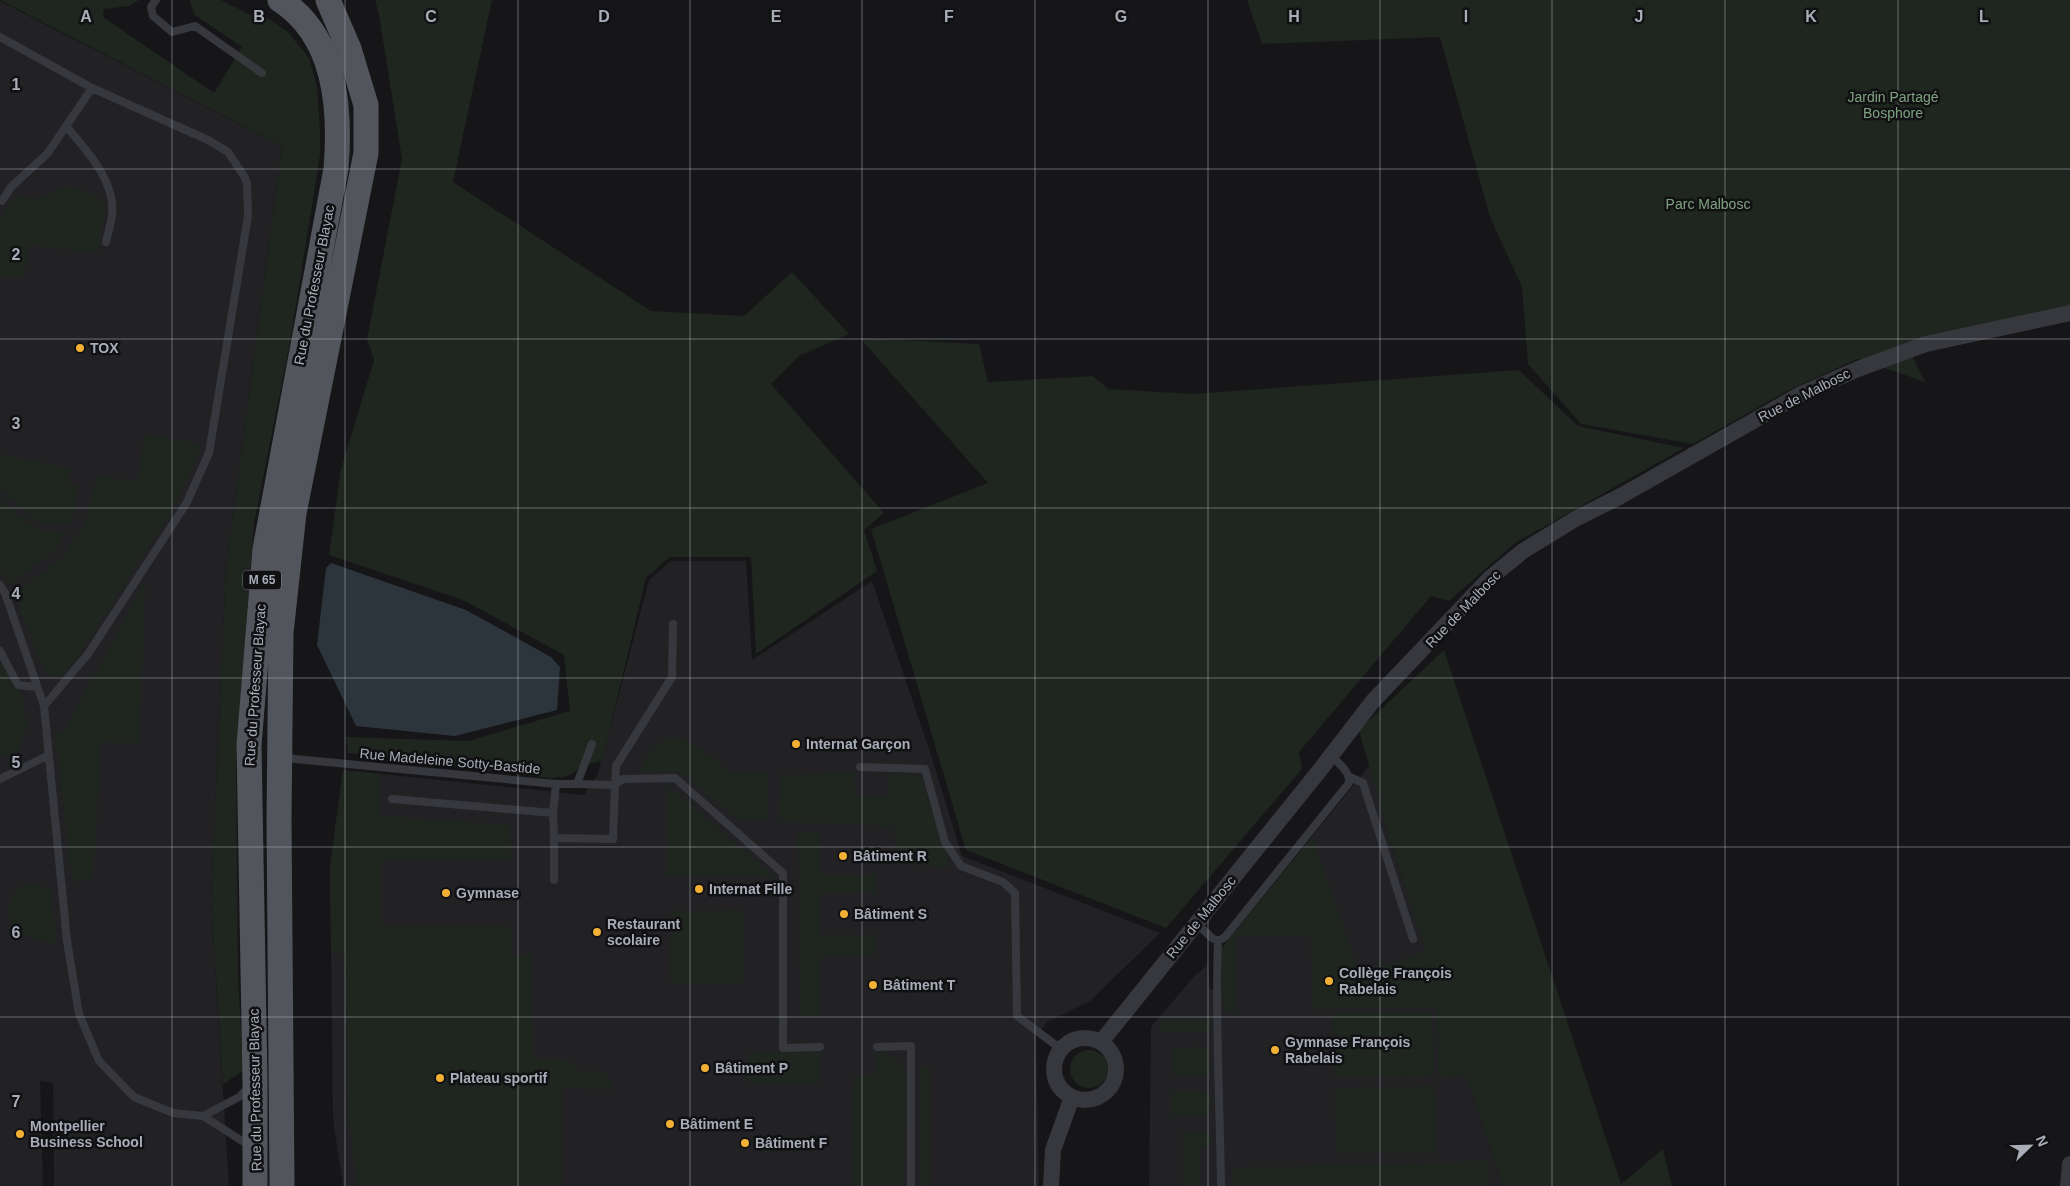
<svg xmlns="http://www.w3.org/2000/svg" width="2070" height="1186" viewBox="0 0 2070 1186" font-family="Arial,sans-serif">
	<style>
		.built { fill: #222225 }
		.green { fill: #1e261f }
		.water { fill: #2c353c }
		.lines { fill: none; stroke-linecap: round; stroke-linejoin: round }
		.service { stroke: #37383d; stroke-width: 8 }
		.minor { stroke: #37383d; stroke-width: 16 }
		.primary { stroke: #53555c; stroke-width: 25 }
		.grid { fill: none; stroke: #a8adb8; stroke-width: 1; stroke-opacity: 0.55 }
		.poi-dot { fill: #f2b134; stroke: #111113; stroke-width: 2 }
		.labels { text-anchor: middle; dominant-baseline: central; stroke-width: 5; stroke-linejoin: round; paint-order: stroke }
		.shield { fill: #111113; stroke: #7b7e86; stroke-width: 1 }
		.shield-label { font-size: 12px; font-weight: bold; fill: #a8adb8 }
		.park-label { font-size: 14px; fill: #7fa381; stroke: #111113 }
		.street-label { font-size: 14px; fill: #a8adb8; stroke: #111113 }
		.poi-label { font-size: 14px; font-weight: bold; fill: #a8adb8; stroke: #111113; text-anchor: start }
		.grid-label { font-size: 16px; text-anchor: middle; font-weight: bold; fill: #a8adb8; stroke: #111113; stroke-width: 5; stroke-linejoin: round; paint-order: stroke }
	</style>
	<rect width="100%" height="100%" fill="#161618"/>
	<!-- built -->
	<path class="built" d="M0,1L282,146L226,568L211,900L229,1186H54L53,1083L40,1081L43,1186H0Z
		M671,561H746L752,660L872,581L931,755L962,856L1160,933L1090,1001L1047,1022L1036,1036L1039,1186H343L333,1119L330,867L343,770L584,795L598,774L649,580Z
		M1370,765L1391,843L1503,1186H1149L1151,1027L1197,973L1200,972L1208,963L1210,989H1222L1221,949Z"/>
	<!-- green -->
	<path class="green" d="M0,0H139L129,6L104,9L103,17L214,93L242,47L195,15L189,0H221L249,14L268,18L288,32L309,58L317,86L320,129V155L291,337L254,524L236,756L238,974L243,1071L223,1084L211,900L226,568L282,146Z
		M375,0H492L453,182L651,311L744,316L792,272L849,334L799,356L771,384L884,513L864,530L877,571L756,654L751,557H670L646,578L602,761L580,766C574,776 564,777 552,778L433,764L417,761L418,759L348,753L346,737L468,741L570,711L564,655L463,600L329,555L341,469L374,360L367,339L402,159L379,15Z
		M1247,0H2070V306L1906,344L1925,382L1859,359L1855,360L1789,390L1693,444L1581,424L1528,364L1522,287L1490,217L1440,37L1262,44Z
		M65,185L95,195L105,208L98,253L29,245L23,278H0V217L15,196C36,201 48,199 65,185Z
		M860,338L979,344L988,382L1093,376L1108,389L1193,394L1519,370L1578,426L1684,448L1515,543L1449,601L1431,596L1299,752L1302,769L1166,928L966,850L871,529L988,483Z
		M145,434L201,444L196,462L173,509L66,674L52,677L40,663L15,594L63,557L85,523L97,476L137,481Z
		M0,454L70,468L68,485H78L75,509L69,525L36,522L0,489Z
		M0,498L35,529L66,532L55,550L10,585L0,570Z
		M145,581L140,743L101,742L93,879L72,881L55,730L64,732Z
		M1444,650L1621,1184L1663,1149L1672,1186H1503L1467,1076L1439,1078L1436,1007L1313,1009L1311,935L1236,936L1237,1012H1224L1221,949L1312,837L1359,972L1426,952L1391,843L1359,730Z
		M0,661L15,688L21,690L27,728L15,757L0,756Z
		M670,737L686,739L735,774L768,772L767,821L739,820L681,773L638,772C648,756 652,744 670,737Z
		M343,770L380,774L381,816L510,825L511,860H382V926H511L512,954H531L534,1058L567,1059L582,1072L600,1070L611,1081V1089L562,1088V1186H357L347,1097L344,953L331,952L330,867Z
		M854,773L855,796H889V774L920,776L950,867L900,864L893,827L848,823L778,822L780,775Z
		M666,784L775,877L666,876Z
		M798,832H819L820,874H876V893L819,894L820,935H876L877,955H820V1016H800Z
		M38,884L51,890L57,945C44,941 27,938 17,928C4,917 6,894 23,886C27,884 33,884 38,884Z
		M743,910V983H670V911Z
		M1432,1011L1434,1077L1334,1078L1333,1012Z
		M1160,1018H1210V1031L1160,1032Z
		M1209,1047L1210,1074L1172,1075L1171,1048Z
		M1070 1069a19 19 0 1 1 38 0a19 19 0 1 1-38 0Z
		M877,1051C891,1054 900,1061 905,1074L904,1186H853L854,1075H877Z
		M747,1053H820V1083H747Z
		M920,1067H930V1186H920Z
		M1434,1086L1436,1153H1336L1335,1088Z
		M1171,1091H1210V1116L1171,1117Z
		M1183,1132H1210L1212,1146L1199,1147V1186H1183Z
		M1489,1161V1186H1234L1233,1168Z"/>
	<!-- water -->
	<path class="water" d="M331,563L466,610L551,657L560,667L557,710L455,736L356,726L317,645L326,568Z"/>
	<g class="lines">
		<!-- service -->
		<path class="service" d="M156,0L151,7L153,16L172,32L195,26L262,73
			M0,37L92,88L208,140L228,152L244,176L247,183L248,216L209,453L186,504L88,654L44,706L67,941L79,1014L99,1061L134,1097L173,1113L203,1116L250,1146
			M66,126C86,150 116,181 112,215C111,224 108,233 106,242
			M2,201L11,187L47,154L92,88
			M0,585L5,593L44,706
			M0,651L18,685L37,687
			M283,756L295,759L556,784H577L592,744
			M860,767L925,769L945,842L961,866L1003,882L1015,893L1017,1016L1061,1049
			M1350,777L1363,783L1413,939
			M0,779L49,755
			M577,784L615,785L616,766L672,677L673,624
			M392,799L553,813L554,838L613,839L615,785L623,779L675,778L783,873V1048L820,1047
			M553,813L556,784
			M554,838V880
			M1196,923L1212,938L1218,941L1225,937L1349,783C1350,772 1339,763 1331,756
			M1218,941C1215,1022 1220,1104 1221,1186
			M877,1047L911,1046V1186
			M203,1116L239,1097L249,1087"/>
		<!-- minor -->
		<path class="minor" d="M1054 1069a31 31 0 1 1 62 0a31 31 0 1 1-62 0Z
			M1101,1042L1320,770L1373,701L1490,578L1523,551L1577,518L1619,497L1801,394L1858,369L1926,344L2070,313
			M1051,1186L1053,1150L1072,1097
			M2068,1186L2070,1164"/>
		<!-- primary -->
		<path class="primary" d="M255,1186V1081L249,745L265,549L336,169C341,108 336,36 280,0
			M282,1186L279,820L281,633L294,513L366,153V105L349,49L328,0"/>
	</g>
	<!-- grid -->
	<path class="grid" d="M172,0V1186M345,0V1186M518,0V1186M690,0V1186M862,0V1186M1035,0V1186M1208,0V1186M1380,0V1186M1552,0V1186M1725,0V1186M1898,0V1186M0,169H2070M0,339H2070M0,508H2070M0,678H2070M0,847H2070M0,1017H2070"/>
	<!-- markers -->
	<g class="poi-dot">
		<circle cx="80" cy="348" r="5"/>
		<circle cx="796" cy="744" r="5"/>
		<circle cx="843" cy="856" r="5"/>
		<circle cx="699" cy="889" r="5"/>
		<circle cx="446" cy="893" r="5"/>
		<circle cx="844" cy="914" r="5"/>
		<circle cx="597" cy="932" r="5"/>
		<circle cx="1329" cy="981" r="5"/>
		<circle cx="873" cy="985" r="5"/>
		<circle cx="1275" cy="1050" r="5"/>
		<circle cx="705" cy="1068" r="5"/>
		<circle cx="440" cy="1078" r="5"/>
		<circle cx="670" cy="1124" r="5"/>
		<circle cx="20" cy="1134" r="5"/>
		<circle cx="745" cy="1143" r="5"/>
	</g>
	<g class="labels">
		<!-- shield labels -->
		<rect class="shield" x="243" y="570.5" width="38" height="19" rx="4"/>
		<g class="shield-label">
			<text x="262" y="580">M 65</text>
		</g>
		<!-- park labels -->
		<g class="park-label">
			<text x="1893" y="97">Jardin Partagé<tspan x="1893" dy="16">Bosphore</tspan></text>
			<text x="1708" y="204">Parc Malbosc</text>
		</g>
		<!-- street labels -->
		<g class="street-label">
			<text transform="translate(314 285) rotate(-79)">Rue du Professeur Blayac</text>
			<text transform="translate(1804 395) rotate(-27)">Rue de Malbosc</text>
			<text transform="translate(1463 609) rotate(-46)">Rue de Malbosc</text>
			<text transform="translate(255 685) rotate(-86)">Rue du Professeur Blayac</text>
			<text transform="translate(450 761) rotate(5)">Rue Madeleine Sotty-Bastide</text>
			<text transform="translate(1201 917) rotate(-51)">Rue de Malbosc</text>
			<text transform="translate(255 1090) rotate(-91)">Rue du Professeur Blayac</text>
		</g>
		<!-- poi labels -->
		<g class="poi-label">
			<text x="90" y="348">TOX</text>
			<text x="806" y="744">Internat Garçon</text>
			<text x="853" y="856">Bâtiment R</text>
			<text x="709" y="889">Internat Fille</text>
			<text x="456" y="893">Gymnase</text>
			<text x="854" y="914">Bâtiment S</text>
			<text x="607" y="924">Restaurant<tspan x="607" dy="16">scolaire</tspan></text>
			<text x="1339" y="973">Collège François<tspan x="1339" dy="16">Rabelais</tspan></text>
			<text x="883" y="985">Bâtiment T</text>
			<text x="1285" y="1042">Gymnase François<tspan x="1285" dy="16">Rabelais</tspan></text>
			<text x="715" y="1068">Bâtiment P</text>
			<text x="450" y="1078">Plateau sportif</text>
			<text x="680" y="1124">Bâtiment E</text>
			<text x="30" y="1126">Montpellier<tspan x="30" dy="16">Business School</tspan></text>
			<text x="755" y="1143">Bâtiment F</text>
		</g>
	</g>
	<g class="grid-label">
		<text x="86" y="22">A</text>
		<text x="259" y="22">B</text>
		<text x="431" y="22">C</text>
		<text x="604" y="22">D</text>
		<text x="776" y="22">E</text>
		<text x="949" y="22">F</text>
		<text x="1121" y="22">G</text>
		<text x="1294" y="22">H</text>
		<text x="1466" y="22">I</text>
		<text x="1639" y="22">J</text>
		<text x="1811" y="22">K</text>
		<text x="1984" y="22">L</text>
		<text x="16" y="90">1</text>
		<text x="16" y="260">2</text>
		<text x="16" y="429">3</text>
		<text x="16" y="599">4</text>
		<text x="16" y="768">5</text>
		<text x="16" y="938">6</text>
		<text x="16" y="1107">7</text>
	</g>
	<!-- north arrow -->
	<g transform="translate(2030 1146) rotate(67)" stroke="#111113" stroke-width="4" paint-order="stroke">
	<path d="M0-4L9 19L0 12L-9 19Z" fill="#a8adb8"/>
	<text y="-8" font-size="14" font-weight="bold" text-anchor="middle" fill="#a8adb8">N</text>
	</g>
</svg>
